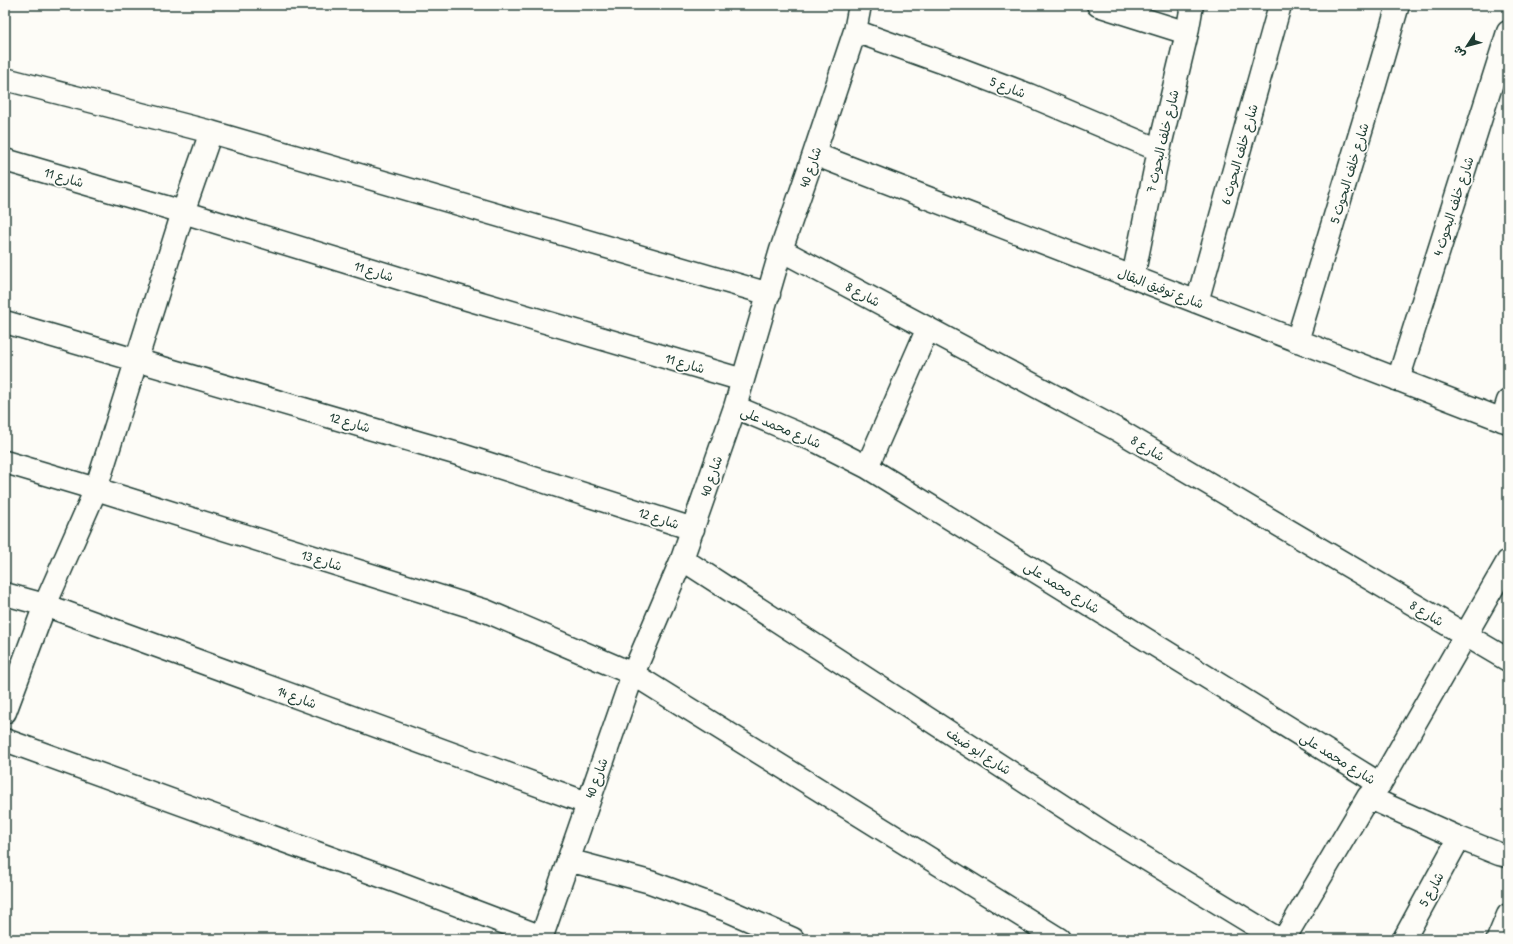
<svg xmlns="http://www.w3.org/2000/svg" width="1513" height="944" viewBox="0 0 1513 944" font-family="'Patrick Hand','Playpen Sans Arabic',sans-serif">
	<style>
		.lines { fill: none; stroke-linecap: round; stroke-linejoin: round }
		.minor-casing { stroke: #1f3d34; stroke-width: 25 }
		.minor { stroke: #fdfcf7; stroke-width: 22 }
		.labels { text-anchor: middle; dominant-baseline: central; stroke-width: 3.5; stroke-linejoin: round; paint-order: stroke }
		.street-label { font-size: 13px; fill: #1f3d34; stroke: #fdfcf7 }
	</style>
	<rect width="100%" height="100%" fill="#fdfcf7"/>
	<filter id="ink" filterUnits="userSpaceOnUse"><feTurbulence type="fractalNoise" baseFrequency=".025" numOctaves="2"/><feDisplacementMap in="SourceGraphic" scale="8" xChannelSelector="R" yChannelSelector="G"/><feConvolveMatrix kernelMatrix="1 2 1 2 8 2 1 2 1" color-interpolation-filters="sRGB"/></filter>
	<g filter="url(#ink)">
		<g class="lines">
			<!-- minor casing -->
			<g class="minor-casing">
				<path id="minor" d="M1098,5L1187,33
					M855,31L950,65L1029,95L1159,150
					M5,79L211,132L769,294
					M814,154L1508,422
					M5,160L183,212L457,296L743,380
					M781,250L1118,430L1508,660
					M1133,277L1159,150L1187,33L1192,5
					M1197,302L1280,5
					M5,322L458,454L693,529
					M1297,341L1373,91L1398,5
					M1398,380L1508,32
					M735,407L818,442L867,467L1380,784
					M1502,420L1508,401
					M5,462L96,489L486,611L633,674L1059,939
					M867,467L928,328
					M682,559L1107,835L1278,939
					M5,594L45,605L587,803
					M5,712L45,605L96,489L183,212L211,132
					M5,740L400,883L542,937
					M1368,797L1459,838L1499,854L1508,856
					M568,860L650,882L729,911L793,939
					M541,939L633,674L682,559L735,407L781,250L814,154L855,31L860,5
					M1284,939L1368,797L1380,784L1508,561
					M1404,939L1459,838
					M1498,939L1508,915"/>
			</g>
			<!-- minor -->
			<use href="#minor" class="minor"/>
		</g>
	</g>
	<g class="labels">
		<!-- street labels -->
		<g class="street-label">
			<text transform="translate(1008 87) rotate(21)">شارع 5</text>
			<text transform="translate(1162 141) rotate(-77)">شارع خلف البحوث 7</text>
			<text transform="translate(1239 154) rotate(-74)">شارع خلف البحوث 6</text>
			<text transform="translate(810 167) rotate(-71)">شارع 40</text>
			<text transform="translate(1349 173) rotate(-73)">شارع خلف البحوث 5</text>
			<text transform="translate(64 177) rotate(16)">شارع 11</text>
			<text transform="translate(1453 206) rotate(-72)">شارع خلف البحوث 4</text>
			<text transform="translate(374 271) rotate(17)">شارع 11</text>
			<text transform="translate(1161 288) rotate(21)">شارع توفيق البقال</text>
			<text transform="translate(863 294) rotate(28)">شارع 8</text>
			<text transform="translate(685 363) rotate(16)">شارع 11</text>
			<text transform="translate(350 422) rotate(16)">شارع 12</text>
			<text transform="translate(781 427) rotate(23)">شارع محمد على</text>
			<text transform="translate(1148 448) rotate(31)">شارع 8</text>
			<text transform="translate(711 476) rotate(-71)">شارع 40</text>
			<text transform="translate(659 518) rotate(18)">شارع 12</text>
			<text transform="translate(322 560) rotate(17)">شارع 13</text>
			<text transform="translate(1062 587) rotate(32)">شارع محمد على</text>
			<text transform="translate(1427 613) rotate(31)">شارع 8</text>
			<text transform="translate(297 697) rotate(20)">شارع 14</text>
			<text transform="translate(979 751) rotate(33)">شارع ابو ضيف</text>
			<text transform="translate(1338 758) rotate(32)">شارع محمد على</text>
			<text transform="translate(596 778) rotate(-70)">شارع 40</text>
			<text transform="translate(1431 889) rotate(-61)">شارع 5</text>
		</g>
	</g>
	<!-- margin -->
	<rect width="1513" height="944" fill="none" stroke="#fdfcf7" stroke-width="20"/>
	<rect x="10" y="10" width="1493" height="924" fill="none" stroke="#1f3d34" stroke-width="1.5" filter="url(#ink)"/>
	<!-- north arrow -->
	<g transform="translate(1467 46) rotate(234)" stroke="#fdfcf7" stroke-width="3" paint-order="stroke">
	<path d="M0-3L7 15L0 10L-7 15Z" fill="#1f3d34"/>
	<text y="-6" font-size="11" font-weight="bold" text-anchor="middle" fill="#1f3d34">ش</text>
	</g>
</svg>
